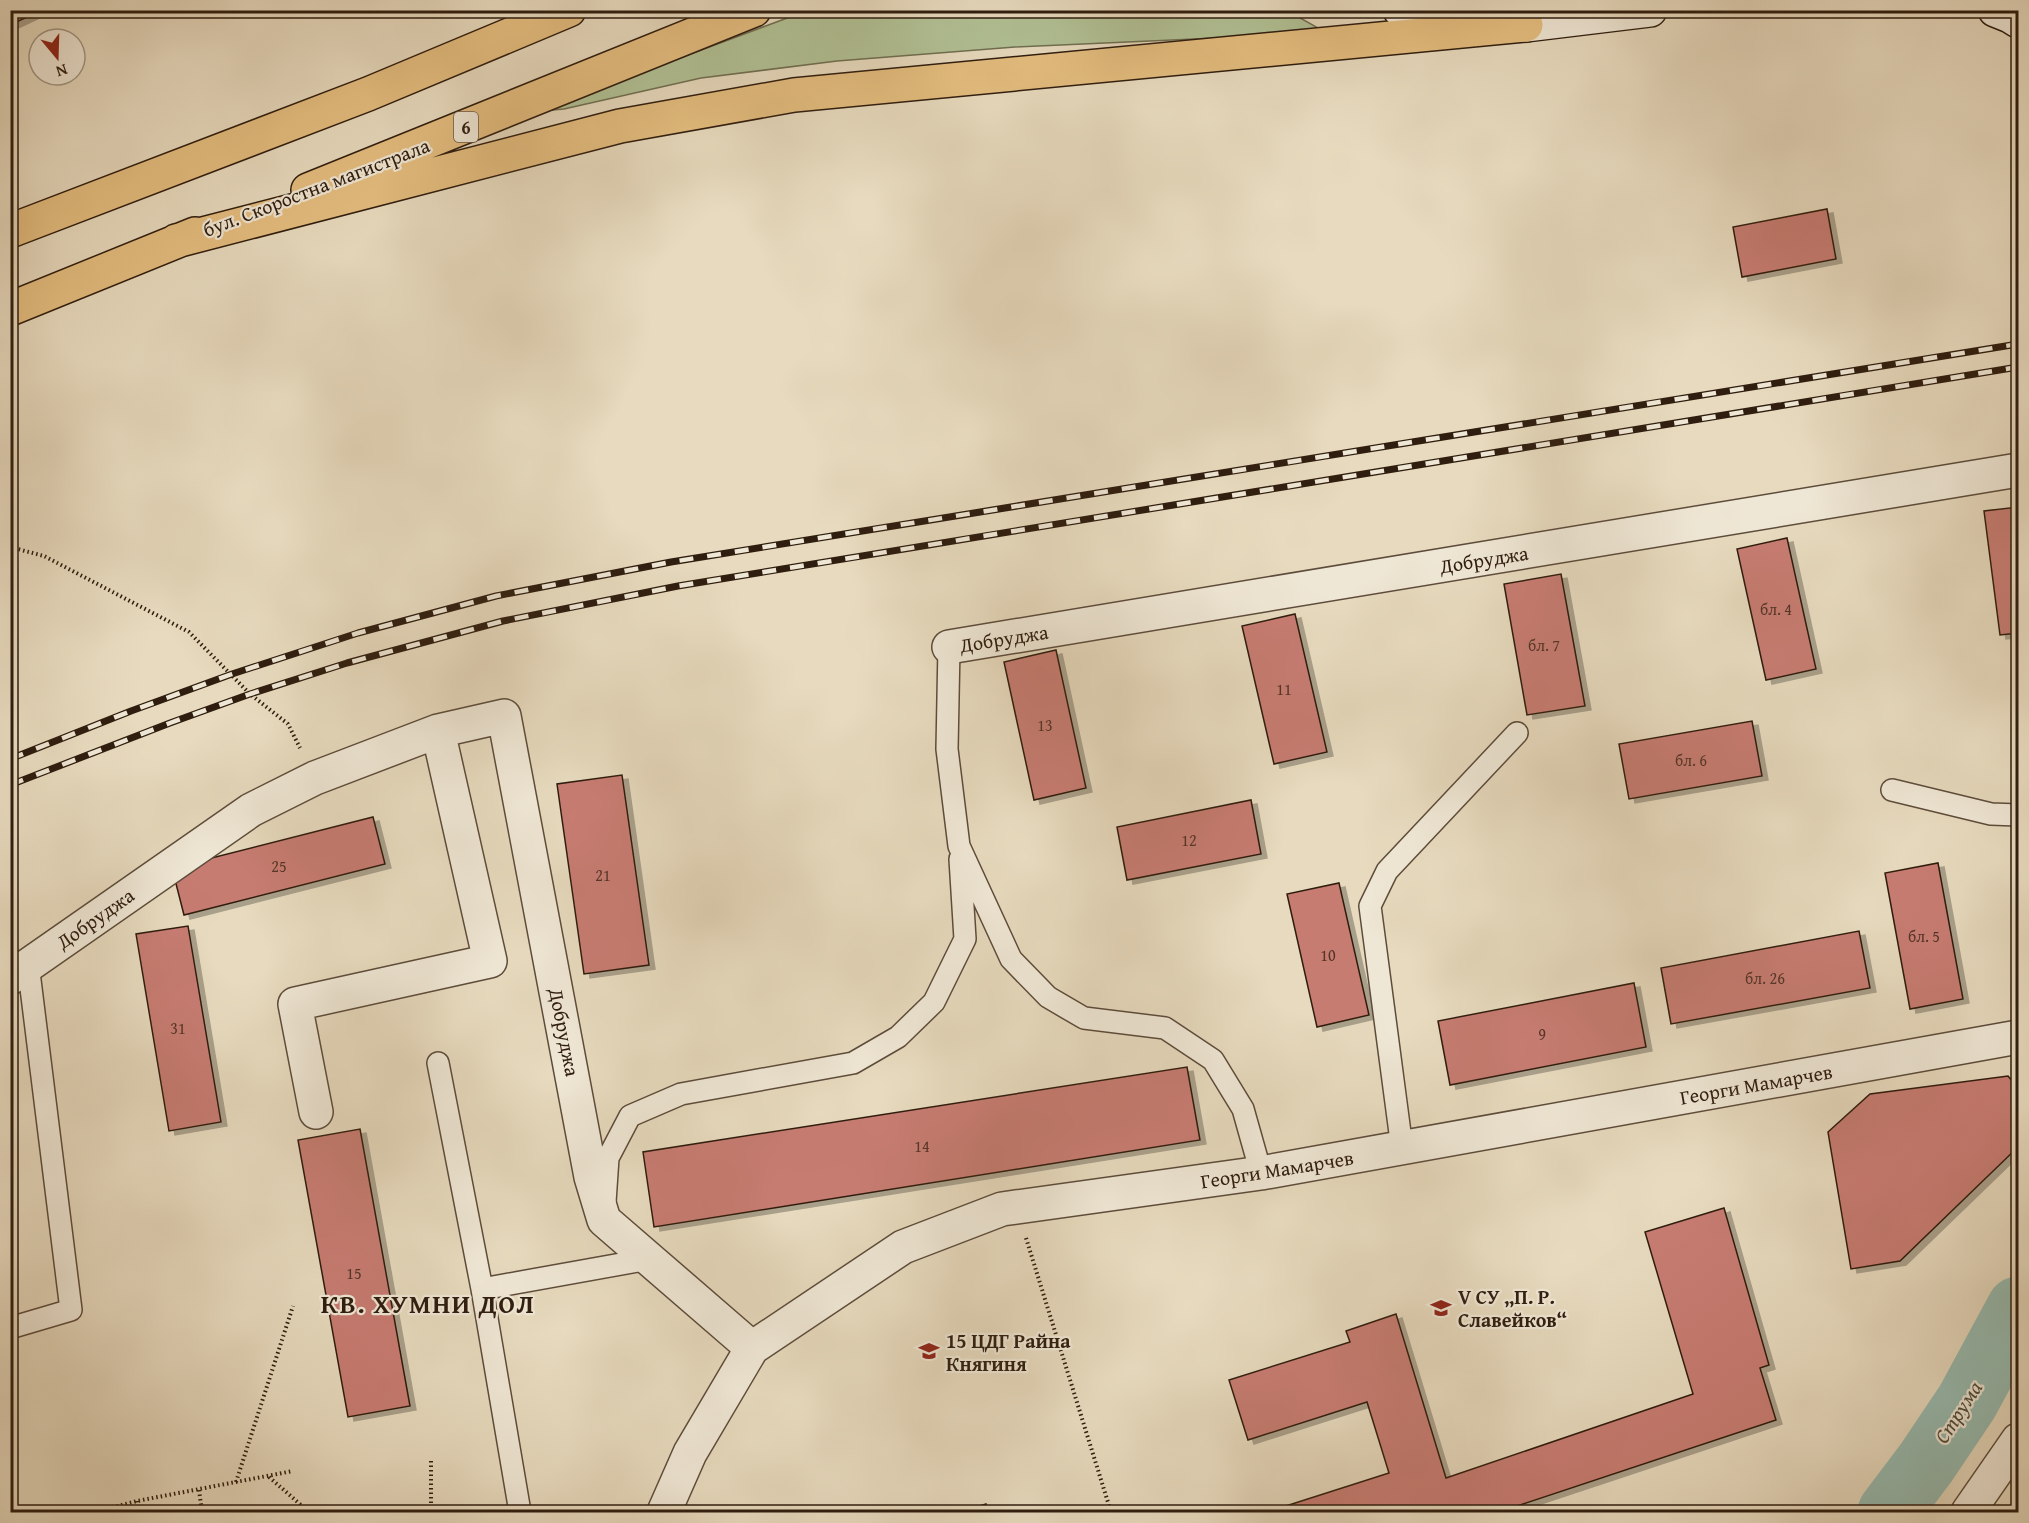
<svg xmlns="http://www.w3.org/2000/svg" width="2029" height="1523" viewBox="0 0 2029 1523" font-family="'Gentium Book Plus',serif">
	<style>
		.green { fill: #b1c195; stroke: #706f52; stroke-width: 1.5 }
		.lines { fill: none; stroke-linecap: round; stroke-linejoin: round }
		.river { stroke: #97bbb0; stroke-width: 63 }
		.building { fill: #c77b72; stroke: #2f1d0f; stroke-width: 1.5; filter: url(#shadow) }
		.lane-casing { stroke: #5d4c3b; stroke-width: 24 }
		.street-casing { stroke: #5d4c3b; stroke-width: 36 }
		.secondary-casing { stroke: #2f1d0f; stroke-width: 36 }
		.highway-casing { stroke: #2f1d0f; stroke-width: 36 }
		.path { stroke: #2f1d0f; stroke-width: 4; stroke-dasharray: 1.5 3; stroke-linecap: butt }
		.lane { stroke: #efe7d5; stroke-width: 21 }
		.street { stroke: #efe7d5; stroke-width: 33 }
		.secondary { stroke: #efe7d5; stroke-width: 33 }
		.highway { stroke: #e4bd7f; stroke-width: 33 }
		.rail-casing { stroke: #2f1d0f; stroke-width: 7 }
		.rail { stroke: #efe7d5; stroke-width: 4.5; stroke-dasharray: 14; stroke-linecap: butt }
		.labels { text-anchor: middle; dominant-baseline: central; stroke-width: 4.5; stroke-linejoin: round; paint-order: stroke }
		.number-label { font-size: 16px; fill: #553428 }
		.shield { fill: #efe7d5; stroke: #695a4a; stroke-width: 1.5 }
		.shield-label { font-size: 18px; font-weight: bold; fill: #2f1d0f }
		.street-label { font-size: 20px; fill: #2f1d0f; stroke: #efe7d5 }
		.poi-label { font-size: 20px; font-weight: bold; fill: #2f1d0f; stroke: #efe7d5; text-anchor: start }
		.water-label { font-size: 21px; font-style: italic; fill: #4e4c3f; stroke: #efe7d5 }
		.district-label { font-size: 26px; font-weight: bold; letter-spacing: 1.5px; fill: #2f1d0f; stroke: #efe7d5 }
	</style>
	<defs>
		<filter id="shadow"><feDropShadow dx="6" dy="4" stdDeviation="0" flood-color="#0004"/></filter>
	</defs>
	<rect width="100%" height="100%" fill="#e7dabe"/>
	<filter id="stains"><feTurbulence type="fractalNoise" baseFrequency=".00333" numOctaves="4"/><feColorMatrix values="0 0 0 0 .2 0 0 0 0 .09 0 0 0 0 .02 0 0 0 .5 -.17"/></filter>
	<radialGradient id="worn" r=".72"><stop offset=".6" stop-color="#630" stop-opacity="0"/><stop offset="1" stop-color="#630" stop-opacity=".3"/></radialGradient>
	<!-- green -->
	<path class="green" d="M1286,10L1327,33L1015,47L837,61L701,78L564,109L552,110L559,103L806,11Z"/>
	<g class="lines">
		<!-- river -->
		<path class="river" d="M1889,1512L1926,1463L1967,1402L2018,1308"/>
	</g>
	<!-- building -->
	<path class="building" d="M10,10H42L10,25Z
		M1827,209L1836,259L1742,277L1733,227Z
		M2018,507V633L2000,635L1984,511Z
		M1787,538L1816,669L1766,680L1737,549Z
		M1561,574L1585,706L1527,715L1504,584Z
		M1295,614L1327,752L1274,764L1242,626Z
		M1056,650L1086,788L1034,800L1004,662Z
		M1752,721L1762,776L1629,799L1619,744Z
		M622,775L649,965L584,974L557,784Z
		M1251,800L1261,854L1127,880L1117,827Z
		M373,817L385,864L184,915L172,868Z
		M1938,863L1963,999L1910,1009L1885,873Z
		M1339,883L1369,1015L1317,1027L1287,894Z
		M188,926L221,1122L169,1131L136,934Z
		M1859,931L1870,988L1671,1024L1661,968Z
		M1634,983L1646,1047L1450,1085L1438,1021Z
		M1187,1067L1200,1140L654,1227L643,1152Z
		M2008,1076L2018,1088V1147L1900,1261L1851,1269L1828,1132L1870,1094Z
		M360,1129L410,1406L348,1417L298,1140Z
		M1724,1208L1769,1365L1760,1368L1776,1420L1499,1512H1267L1389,1473L1367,1402L1248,1440L1229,1380L1350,1342L1346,1331L1396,1314L1446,1478L1693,1394L1645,1232Z
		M986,1504L988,1512H960Z"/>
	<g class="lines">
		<!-- lane casing -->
		<g class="lane-casing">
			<path id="lane" d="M949,647L947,749L959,846L1011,959L1048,997L1084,1018L1165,1028L1213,1060L1243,1109L1261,1173
				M1892,790L1991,814L2018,815
				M438,1063L482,1289L520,1512
				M1402,1148L1370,906L1387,871L1517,733
				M605,1202L608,1158L630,1116L681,1094L853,1063L898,1037L934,1002L965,939L960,859
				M482,1289L649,1259
				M10,1328L71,1310L28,964"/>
		</g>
		<!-- street casing -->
		<g class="street-casing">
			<path id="street" d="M949,647L2018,470
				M10,978L251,810L315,778L438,731L504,716L591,1177L604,1220L752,1348
				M316,1112L295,1004L490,961L438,731
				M664,1512L690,1453L752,1348L903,1247L1002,1209L1261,1173L2018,1037
				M1968,1512L2018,1440"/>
		</g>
		<!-- secondary casing -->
		<g class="secondary-casing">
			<path id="secondary" d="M1400,10L1423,17L1526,25L1650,10
				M1995,10L2010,16L2018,21"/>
		</g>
		<!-- highway casing -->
		<g class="highway-casing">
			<path id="highway" d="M308,190L754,10
				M10,231L368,94L569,10
				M176,241L620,126L794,95L1526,25
				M10,309L195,234"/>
		</g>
		<!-- path -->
		<path class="path" d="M10,547L44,556L189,632L250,694L288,724L300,748
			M1026,1238L1111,1512
			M431,1461V1512
			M269,1477L309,1512
			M236,1482L293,1306
			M199,1490L202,1512
			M137,1501L139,1512
			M95,1512L137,1501L293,1471"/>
		<!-- lane -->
		<use href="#lane" class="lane"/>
		<!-- street -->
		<use href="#street" class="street"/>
		<!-- secondary -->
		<use href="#secondary" class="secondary"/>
		<!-- highway -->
		<use href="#highway" class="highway"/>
		<!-- rail casing -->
		<g class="rail-casing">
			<path id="rail" d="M10,759L131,711L232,674L358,633L496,596L671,562L2018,344
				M10,785L170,723L250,694L347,663L503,621L678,586L2018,367"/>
		</g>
		<!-- rail -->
		<use href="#rail" class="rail"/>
	</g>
	<!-- icons -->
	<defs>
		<g id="school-bare" transform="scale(1.62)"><path d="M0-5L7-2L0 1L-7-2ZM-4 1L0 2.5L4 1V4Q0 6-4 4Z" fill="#8f2418" stroke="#efe7d5" stroke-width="2.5" paint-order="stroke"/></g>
	</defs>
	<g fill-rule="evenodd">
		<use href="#school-bare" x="1441" y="1308"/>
		<use href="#school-bare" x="929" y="1351"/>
	</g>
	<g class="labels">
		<!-- number labels -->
		<g class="number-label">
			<text x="1776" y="609">бл. 4</text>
			<text x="1544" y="645">бл. 7</text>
			<text x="1284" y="689">11</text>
			<text x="1045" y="725">13</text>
			<text x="1691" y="760">бл. 6</text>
			<text x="1189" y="840">12</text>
			<text x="279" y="866">25</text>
			<text x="603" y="875">21</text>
			<text x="1924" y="936">бл. 5</text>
			<text x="1328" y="955">10</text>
			<text x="1765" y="978">бл. 26</text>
			<text x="178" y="1028">31</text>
			<text x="1542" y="1034">9</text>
			<text x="922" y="1146">14</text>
			<text x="354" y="1273">15</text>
		</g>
		<!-- shield labels -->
		<rect class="shield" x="454" y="112" width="24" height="30" rx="4.5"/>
		<g class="shield-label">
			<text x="466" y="127">6</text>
		</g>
		<!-- street labels -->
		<g class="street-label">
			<text transform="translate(316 187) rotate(-21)">бул. Скоростна магистрала</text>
			<text transform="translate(1484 559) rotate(-9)">Добруджа</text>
			<text transform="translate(1004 638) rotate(-9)">Добруджа</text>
			<text transform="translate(95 918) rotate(-35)">Добруджа</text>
			<text transform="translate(565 1032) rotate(79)">Добруджа</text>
			<text transform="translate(1756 1084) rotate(-10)">Георги Мамарчев</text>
			<text transform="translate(1277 1169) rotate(-9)">Георги Мамарчев</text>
		</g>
		<!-- poi labels -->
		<g class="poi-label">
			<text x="1458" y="1296">V СУ „П. Р.<tspan x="1458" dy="23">Славейков“</tspan></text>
			<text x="946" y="1340">15 ЦДГ Райна<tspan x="946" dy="23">Княгиня</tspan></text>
		</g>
		<!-- water labels -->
		<g class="water-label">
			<text transform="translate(1958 1412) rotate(-57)">Струма</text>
		</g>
		<!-- district labels -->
		<g class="district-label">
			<text x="428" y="1303">КВ. ХУМНИ ДОЛ</text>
		</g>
	</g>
	<!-- margin -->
	<rect width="2029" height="1523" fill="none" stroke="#e7dabe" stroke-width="36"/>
	<rect x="12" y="12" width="2005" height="1499" fill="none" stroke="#2f1d0f" stroke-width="3"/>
	<rect x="18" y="18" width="1993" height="1487" fill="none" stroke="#2f1d0f" stroke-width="1.5"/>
	<!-- north arrow -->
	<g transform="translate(57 57) rotate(161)"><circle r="28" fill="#efe7d5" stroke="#a29686" stroke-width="1.5"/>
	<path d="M0-4.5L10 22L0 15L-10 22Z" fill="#8f2418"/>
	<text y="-9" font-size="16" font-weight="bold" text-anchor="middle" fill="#2f1d0f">N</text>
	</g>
	<rect width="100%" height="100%" filter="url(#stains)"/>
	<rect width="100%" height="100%" fill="url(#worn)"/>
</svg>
